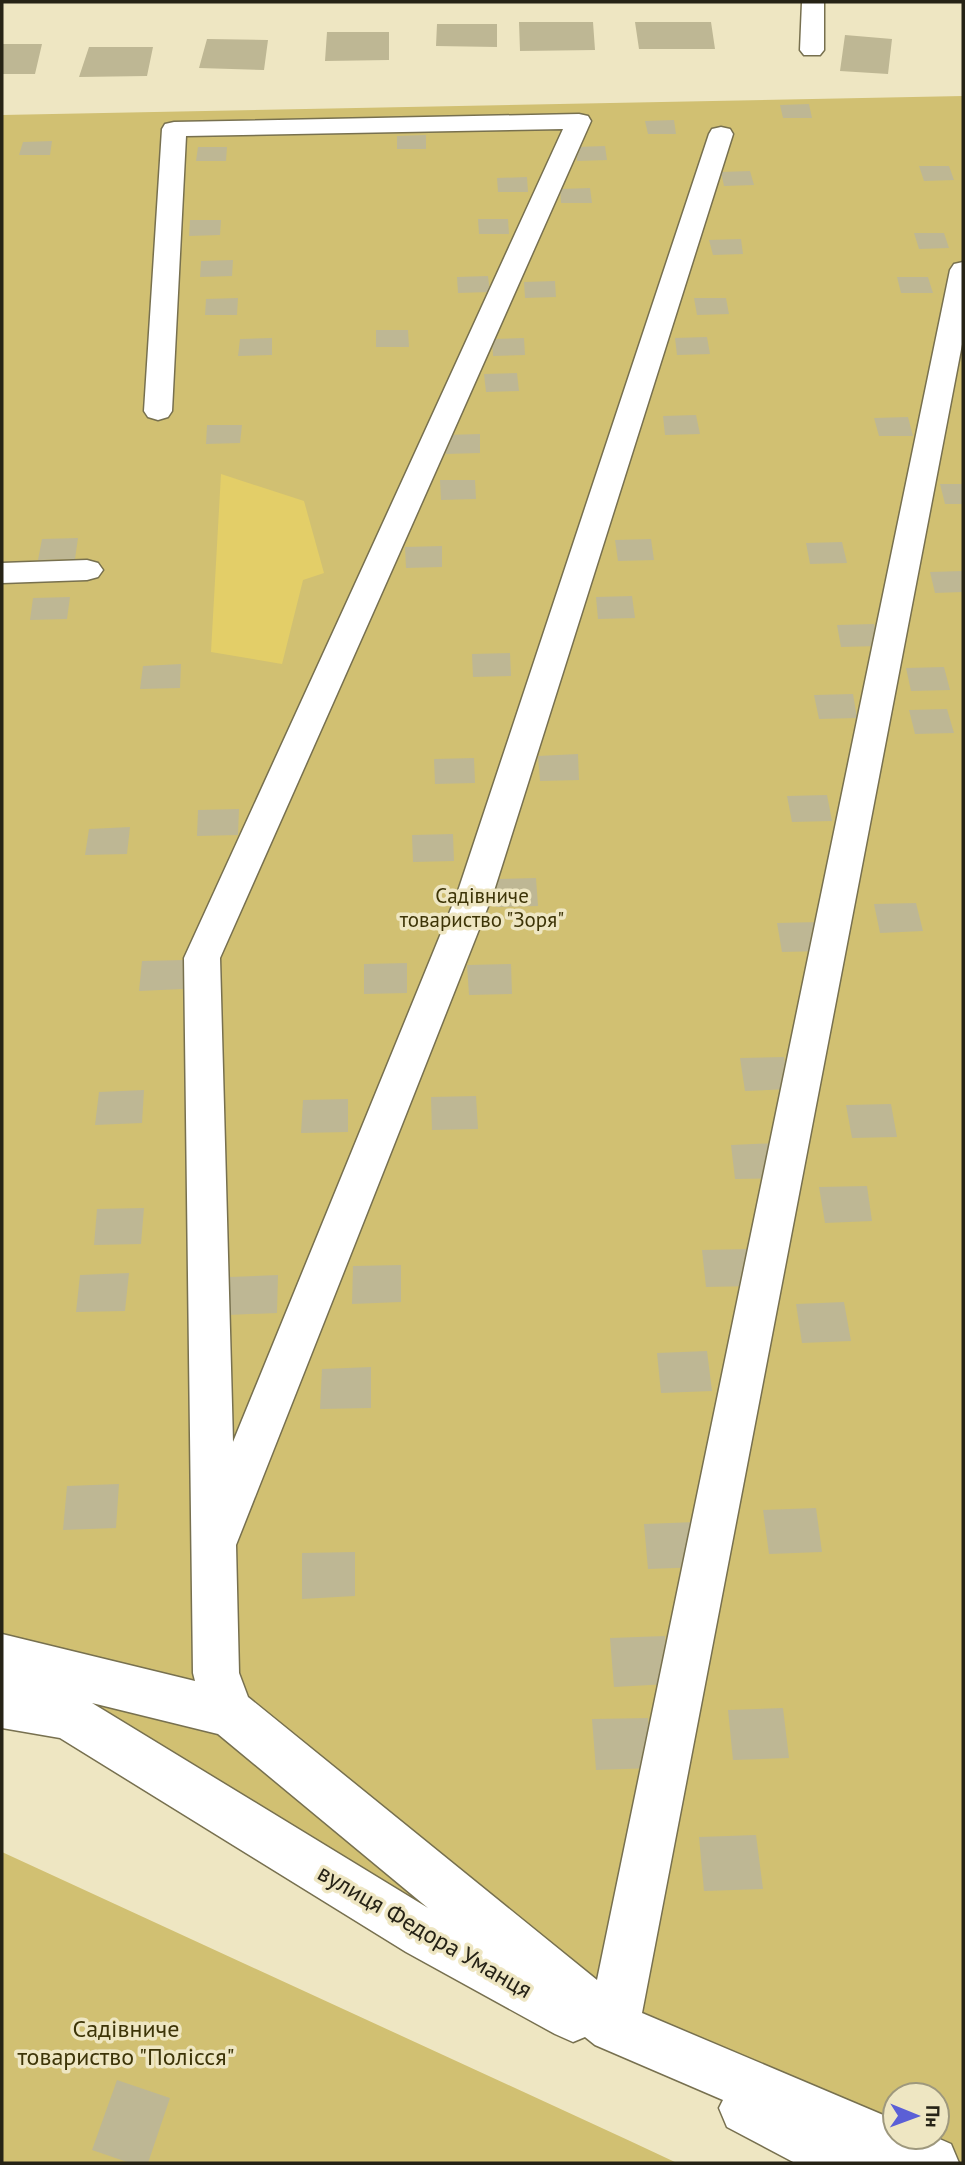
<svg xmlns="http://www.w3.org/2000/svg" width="965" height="2165" viewBox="0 0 965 2165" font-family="'PT Sans',sans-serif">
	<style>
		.green { fill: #d1c072; fill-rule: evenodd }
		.water { fill: #e3ce68 }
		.building { fill: #beb794 }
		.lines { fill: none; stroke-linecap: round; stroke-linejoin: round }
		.minor-casing { stroke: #77704f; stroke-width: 3 }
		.minor { fill: #fff; fill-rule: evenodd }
		.labels { text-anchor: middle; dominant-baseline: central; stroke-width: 7; stroke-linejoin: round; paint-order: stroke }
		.park-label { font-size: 21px; fill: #3d3407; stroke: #eee6c2 }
		.near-street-label { font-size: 24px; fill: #262316; stroke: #eee6c2 }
		.near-park-label { font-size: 24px; fill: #3d3407; stroke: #eee6c2 }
	</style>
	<rect width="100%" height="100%" fill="#eee6c2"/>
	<!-- green -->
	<path class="green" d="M963,96V2163H891L424,1934L68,1715L2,1699V115ZM895,2095H937V2137H895Z
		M2,1852L630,2141L677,2163H2Z"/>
	<!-- water -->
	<path class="water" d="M221,474L304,501L324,573L303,580L282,664L211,652Z"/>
	<!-- building -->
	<path class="building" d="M519,22H593L595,50L520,51Z
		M635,22H711L715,49H639Z
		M437,24H497V47L436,46Z
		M327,32H389V60L325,61Z
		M845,35L892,39L888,74L840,71Z
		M207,39L268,40L264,70L199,68Z
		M2,44H42L35,74H2Z
		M89,47H153L147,76L79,77Z
		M809,104L812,118H783L780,105Z
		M674,120L676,134H648L645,121Z
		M426,135V149H397V136Z
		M52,141L50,155H19L23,142Z
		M605,146L607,160L577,161L576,147Z
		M198,147H227L226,161H196Z
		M919,166H949L954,180L924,181Z
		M750,171L754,185L724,186L721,172Z
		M527,177L528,192H498L497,178Z
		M590,188L592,203H561L560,189Z
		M478,219H508L509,234H479Z
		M190,220H221L220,235L189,236Z
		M914,233H944L949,248L919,249Z
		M741,239L743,254L713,255L709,240Z
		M233,260L232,276L200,277L201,261Z
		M488,276L490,292L458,293L457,277Z
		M897,277H928L933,293H901Z
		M555,281L556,297L525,298L524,282Z
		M238,298L237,315H205L206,299Z
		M694,298H726L729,314L697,315Z
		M376,330H408L409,347H376Z
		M707,337L710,354L677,355L675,338Z
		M272,338V355L238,356L240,339Z
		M524,338L525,355L493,356L492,339Z
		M517,373L519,391L486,392L484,374Z
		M696,415L700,434L665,435L663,416Z
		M908,417L913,436H879L874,418Z
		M207,425H242L240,443L206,444Z
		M480,434V453L446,454V435Z
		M440,480H475L476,499L441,500Z
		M940,484H963V504H945Z
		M78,538L75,559L38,560L42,539Z
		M651,539L654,560L618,561L615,540Z
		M842,542L847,563L810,564L806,543Z
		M442,546V567L406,568L405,547Z
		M963,571V592L935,593L930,572Z
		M632,596L635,618L598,619L596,597Z
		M70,597L67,619L30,620L33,598Z
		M874,624L880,646L841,647L837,625Z
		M510,653L511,676L473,677L472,654Z
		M181,664L180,688L140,689L143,666Z
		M944,667L950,690L911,691L906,668Z
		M853,694L857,718L819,719L814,695Z
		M947,709L954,733L915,734L909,710Z
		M578,754L579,780L540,781L538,756Z
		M474,758L475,783L435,784L434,759Z
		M827,795L832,821L792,822L787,796Z
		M239,809L238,835L197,836L198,810Z
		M130,827L127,854L85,855L89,829Z
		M453,834L454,861L413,862L412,835Z
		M536,878L538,906L496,907L495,879Z
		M916,903L923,931L880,933L874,904Z
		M819,922L824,951L782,952L777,923Z
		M185,960L183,989L139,991L142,961Z
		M407,963V993L364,994V964Z
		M511,964L512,994L469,995L467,965Z
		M784,1057L790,1089L745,1091L740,1058Z
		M144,1090L142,1123L95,1125L99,1092Z
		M476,1096L478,1129L432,1130L431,1097Z
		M348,1099V1132L301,1133L303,1100Z
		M891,1104L897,1137L852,1138L846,1105Z
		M777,1143L782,1178L735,1179L731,1145Z
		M867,1186L872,1221L825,1223L819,1187Z
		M144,1208L141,1244L94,1245L97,1209Z
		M749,1249L754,1286L706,1287L702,1250Z
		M401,1265V1302L352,1304L353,1266Z
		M129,1273L125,1311L76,1312L80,1275Z
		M278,1275L277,1313L228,1315L229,1277Z
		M844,1302L851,1341L802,1343L796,1304Z
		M707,1351L712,1391L661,1393L657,1353Z
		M371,1367V1408L320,1409L322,1369Z
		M119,1484L116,1528L63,1530L67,1486Z
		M816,1508L822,1552L769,1554L763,1510Z
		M696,1522L702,1567L648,1569L644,1524Z
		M355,1552V1596L302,1599V1553Z
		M665,1636L669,1684L614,1687L610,1638Z
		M783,1708L789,1758L733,1760L728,1710Z
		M648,1718L653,1768L596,1770L592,1719Z
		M756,1835L763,1889L704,1891L699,1837Z
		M117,2080L170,2098L148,2163H130L92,2150Z"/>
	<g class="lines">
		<!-- minor casing -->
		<g class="minor-casing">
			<path id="minor" d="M802,2H824V50L820,55H804L800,50Z
				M579,114L588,116L591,121L220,958L233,1442L457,894L709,134L712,129L721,127L730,129L733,134L493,894L236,1545L239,1673L248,1697L597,1980L950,270L954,264L963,262V339L642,2013L895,2120V2137H935L951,2144L959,2163H795L727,2127L719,2108L723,2100L595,2045L585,2037L573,2042L555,2034L406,1952L60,1738L2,1728V1634L195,1681L193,1673L184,958L563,129L186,136L172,411L168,417L158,420L148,417L144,411L162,129L165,124L174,122ZM92,1703L218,1734L428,1908Z
				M87,560L98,563L103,570L98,577L87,580L2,583V563Z"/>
		</g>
		<!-- minor -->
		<use href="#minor" class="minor"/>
	</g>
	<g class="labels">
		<!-- park labels -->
		<g class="park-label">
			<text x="482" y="895">Садівниче<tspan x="482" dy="24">товариство "Зоря"</tspan></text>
		</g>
		<!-- near-street labels -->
		<g class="near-street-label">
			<text transform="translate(425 1931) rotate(30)">вулиця Федора Уманця</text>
		</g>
		<!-- near-park labels -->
		<g class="near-park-label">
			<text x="126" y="2028">Садівниче<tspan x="126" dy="28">товариство "Полісся"</tspan></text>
		</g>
	</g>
	<!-- border -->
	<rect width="965" height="2165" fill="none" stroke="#262316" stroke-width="7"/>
	<!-- north arrow -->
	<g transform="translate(916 2116) rotate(91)"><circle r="33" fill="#eee6c2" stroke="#9e987d" stroke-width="2"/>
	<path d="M0-5L12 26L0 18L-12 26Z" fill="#5b5fd6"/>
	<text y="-10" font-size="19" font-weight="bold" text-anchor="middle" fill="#262316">Пн</text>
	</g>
</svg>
